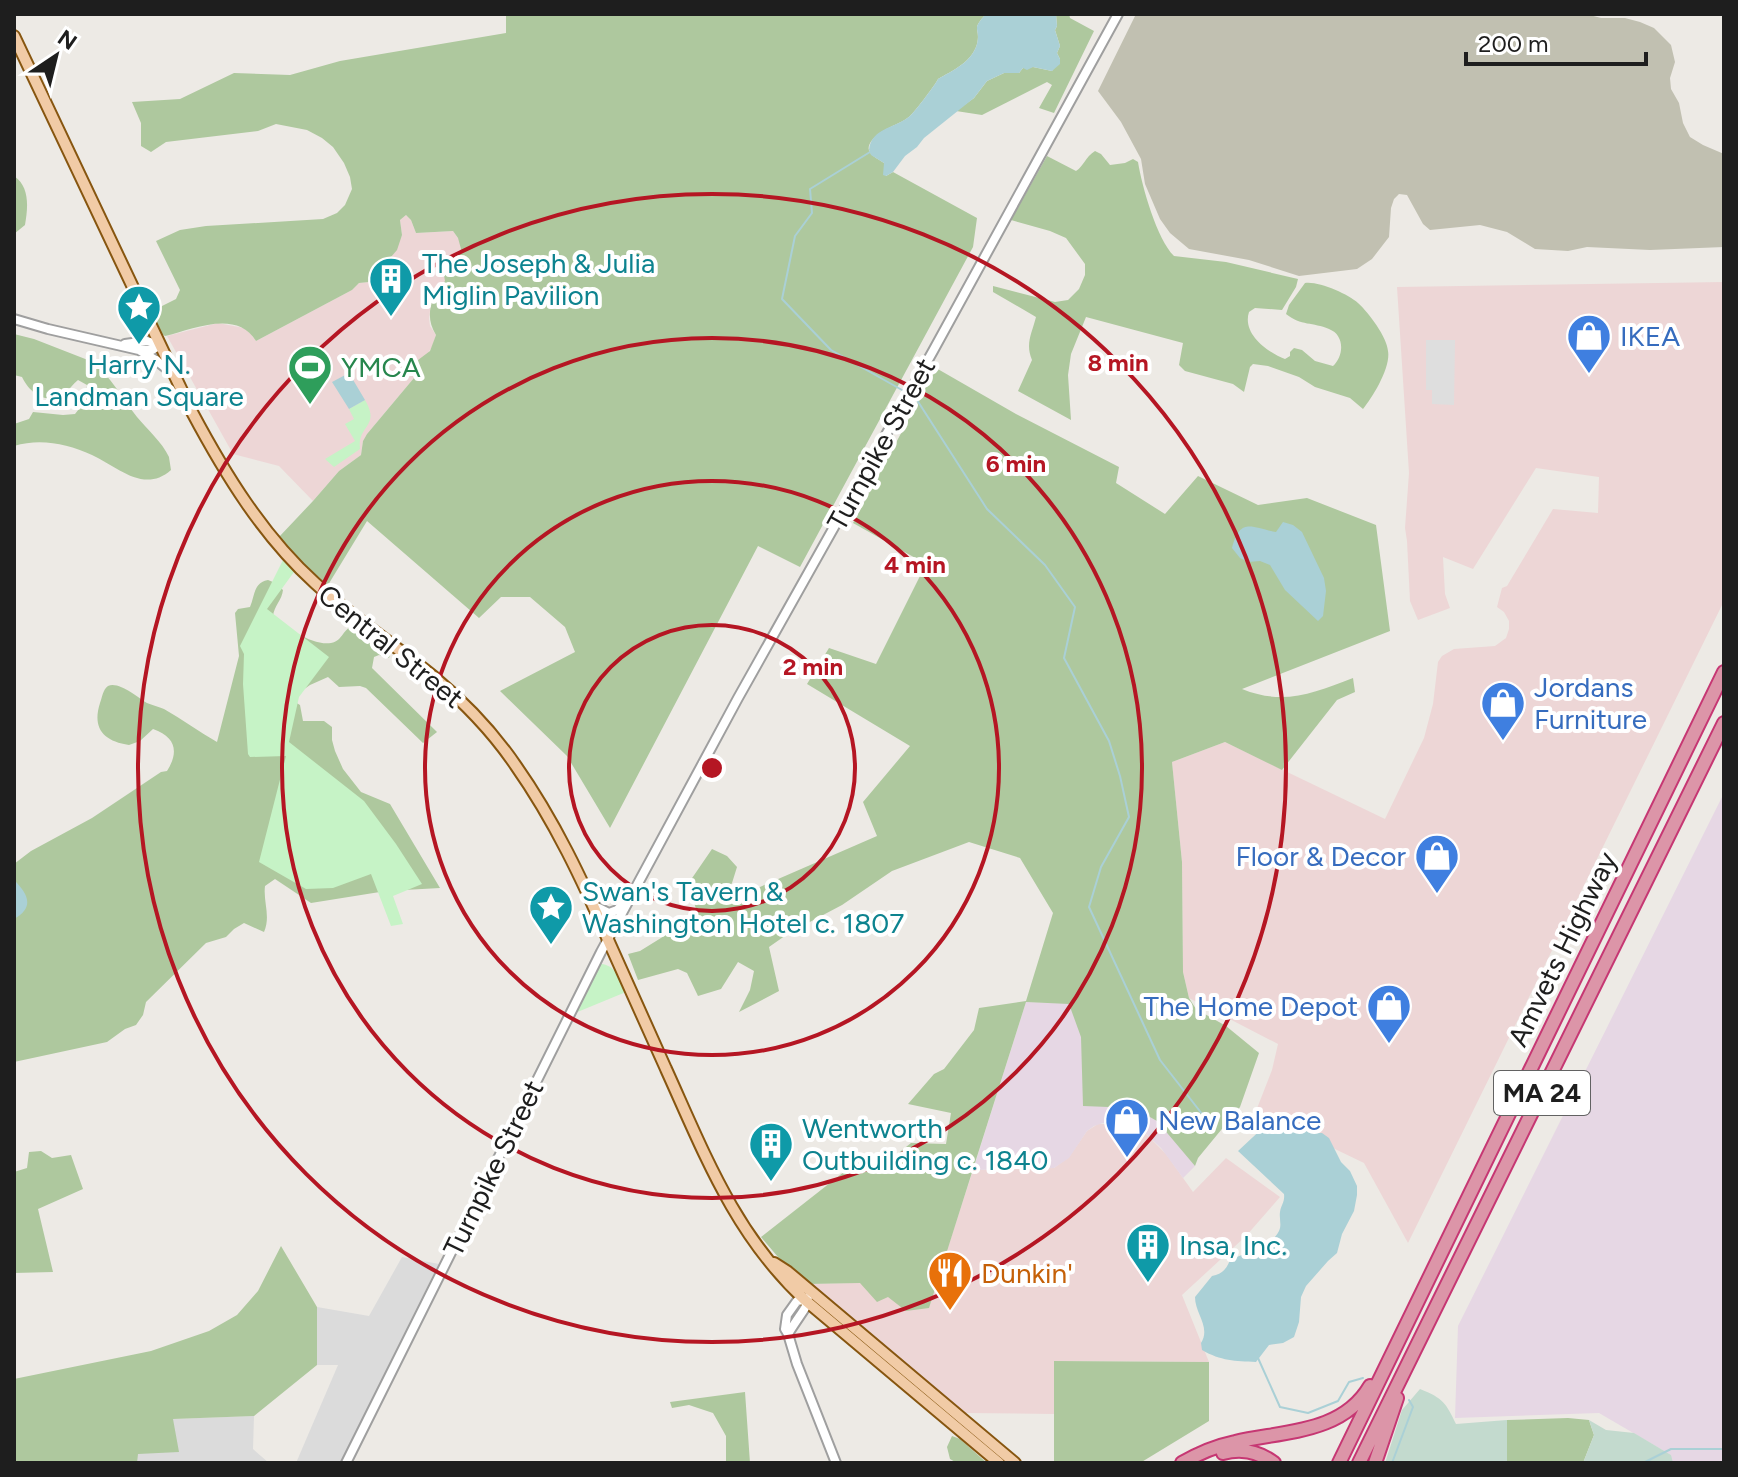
<svg xmlns="http://www.w3.org/2000/svg" width="1738" height="1477" viewBox="0 0 1738 1477" font-family="Figtree,sans-serif">
	<style>
		.residential { fill: #dbdbdb }
		.commercial { fill: #edd6d6 }
		.industrial { fill: #e6d7e4 }
		.construction { fill: #c1c0b1 }
		.forest { fill: #aec89e }
		.wetland { fill: #c3dace }
		.park { fill: #c6f3c6 }
		.pitch { fill: #8bd4b2 }
		.parking { fill: #dedede }
		.water { fill: #aad0d6 }
		.lines { fill: none; stroke-linecap: round; stroke-linejoin: round }
		.stream { stroke: #aad0d6; stroke-width: 2 }
		.minor-casing { stroke: #9f9f9f; stroke-width: 12 }
		.major-casing { stroke: #875610; stroke-width: 14 }
		.highway-casing { stroke: #c63773; stroke-width: 16 }
		.minor { stroke: #fff; stroke-width: 8 }
		.major { stroke: #f1cba6; stroke-width: 10 }
		.highway { stroke: #dc95a8; stroke-width: 12 }
		.ring { fill: none; stroke: #b51623; stroke-width: 4 }
		.labels { text-anchor: middle; dominant-baseline: central; stroke-width: 8; stroke-linejoin: round; paint-order: stroke }
		.shield { fill: #fff; stroke: #626262; stroke-width: 2 }
		.shield-label { font-size: 26px; font-weight: bold; fill: #1e1e1e }
		.culture-label { font-size: 28px; fill: #0d838f; stroke: #fff; text-anchor: start }
		.shop-label { font-size: 28px; fill: #366cbe; stroke: #fff; text-anchor: start }
		.leisure-label { font-size: 28px; fill: #27864d; stroke: #fff; text-anchor: start }
		.street-label { font-size: 28px; fill: #1e1e1e; stroke: #fff }
		.food-label { font-size: 28px; fill: #c56008; stroke: #fff; text-anchor: start }
		.centre { fill: #b51623; stroke: #fff; stroke-width: 4 }
		.ring-label { font-size: 24px; text-anchor: middle; font-weight: bold; fill: #b51623; stroke: #fff; stroke-width: 8; stroke-linejoin: round; paint-order: stroke }
	</style>
	<rect width="100%" height="100%" fill="#edeae5"/>
	<!-- residential -->
	<path class="residential" d="M402,1257L439,1264L340,1463H296L338,1365H317V1307L369,1316Z
		M254,1416L253,1449L269,1463H137V1454L172,1419Z"/>
	<!-- commercial -->
	<path class="commercial" d="M406,215L411,220L416,233L453,231L460,241L461,252L448,262L443,270L446,281L431,302L429,319L430,326L436,335L432,347L426,356L418,360L419,372L367,434L363,441L361,455L339,471L313,501L279,466L233,454L167,336L218,323L244,328L250,333L256,341L352,290L359,283L369,282L383,260L391,257L402,235L400,220Z
		M1724,282V601L1408,1243L1364,1163L1256,1111L1272,1070L1278,1044L1189,998L1183,972L1182,862L1172,762L1225,742L1385,819L1424,738L1433,704L1438,662L1442,656L1454,649L1495,646L1506,638L1509,629V621L1504,612L1497,607L1502,588L1507,586L1553,509L1598,513L1599,477L1536,468L1473,569L1443,557L1445,594L1450,608L1418,620L1410,601L1407,541L1405,528L1409,473L1397,287Z
		M1098,1124H1124L1142,1130L1166,1154L1193,1192L1226,1158L1280,1197L1246,1236L1182,1295L1209,1362L1055,1361L1054,1414L965,1413L808,1284L937,1281L973,1170L1054,1168L1069,1157L1087,1131Z"/>
	<!-- industrial -->
	<path class="industrial" d="M1724,793V1463H1670L1671,1455L1599,1413L1455,1418L1458,1326Z
		M1026,1002L1069,1003L1195,1166L1183,1178L1161,1148L1142,1130L1124,1124L1103,1123L1094,1126L1087,1131L1069,1158L1054,1168L973,1170Z"/>
	<!-- construction -->
	<path class="construction" d="M1136,14H1586L1601,18H1625L1640,22L1654,28L1671,45L1675,62L1670,78L1671,89L1679,103L1683,123L1690,137L1703,145L1724,154V247L1650,250L1587,247L1568,251L1535,249L1507,232L1480,225L1430,230L1423,224L1407,195L1399,194L1394,199L1391,208L1389,237L1372,259L1357,269L1299,276L1249,260L1189,249L1170,233L1160,219L1145,184L1141,159L1121,122L1098,91Z"/>
	<!-- forest -->
	<path class="forest" d="M506,14H986C970,31 981,27 977,44C972,62 952,71 938,79C936,84 916,110 911,115C901,125 887,125 873,139C862,152 874,156 884,163L886,176L893,172L977,218L973,247L800,567L758,546L610,828L567,756L500,691L575,652L565,627L530,597H501L479,618L367,521L328,585L302,563L279,537L313,501L339,471L361,455L363,441L367,434L419,372L418,360L430,351L436,335C424,316 431,297 445,281L443,270C448,261 458,258 461,249L458,238L453,231L416,233L411,220L406,215L400,220L402,235L397,250L391,257L383,260L369,282L359,283L352,290L256,341C237,309 193,329 165,336L162,334L152,311L176,299L180,290L156,241L180,230L206,226L323,219L337,213L345,205L352,189L350,177L344,163L333,147L322,138L307,130L276,124L258,131L166,142L151,152L141,146V123L132,102L180,99L234,73L290,75L340,61L506,33Z
		M1056,14H1069L1070,18L1094,31L1054,113L1039,108L1052,85L1047,82L982,115L956,111L974,98L987,81L1004,73H1019L1023,68L1033,67L1052,71L1060,59L1057,53L1060,46L1055,30L1057,26Z
		M1095,151L1101,154L1110,165L1125,163L1133,159L1138,162C1142,187 1157,239 1174,256L1226,262L1298,279L1296,287L1282,310L1255,308L1249,312C1242,334 1267,352 1285,359L1290,356V352L1294,348L1302,350L1315,361L1333,366C1344,356 1345,335 1329,329C1313,322 1301,326 1286,314L1289,305L1305,283C1319,281 1348,294 1358,303C1369,313 1387,337 1388,351C1391,367 1373,397 1363,409L1350,398L1315,387L1299,377L1268,366L1253,364L1250,367L1244,392L1233,384L1185,371L1179,365L1183,343L1086,317L1071,354L1068,375L1071,420L1018,391L1032,360C1025,344 1032,333 1036,317L993,292V286L1055,302L1068,300L1079,289L1085,275V264L1066,238L1050,231L1011,220L1047,156L1076,171C1084,166 1085,157 1095,151Z
		M14,176C30,187 28,207 25,225L14,234Z
		M14,334L34,339L93,362C111,377 122,398 137,417C147,429 162,442 169,457C169,458 171,469 171,470C144,494 118,467 92,455C67,444 41,438 14,446V424L29,419L33,412L63,415L75,414L86,400L87,385L78,380C73,384 69,390 64,394C46,406 29,392 22,377L14,375Z
		M936,368L1016,414L1119,467L1116,483L1165,514L1198,476L1258,505L1307,498L1376,525L1390,631L1242,689C1284,706 1313,693 1353,678L1355,692L1337,700L1282,770L1225,742L1172,762L1182,862L1183,972L1189,998L1196,1009L1226,1026L1259,1053L1240,1107L1198,1158L1195,1166L1157,1121L1134,1108L1083,1106L1081,1037L1069,1004L1026,1002L929,1308L906,1311L888,1297L877,1302L860,1283L808,1284L778,1257L761,1237L849,1168L886,1163L911,1143L946,1144L951,1113L908,1104L934,1074L944,1069L974,1030L979,1008L1026,1001L1053,913L1020,858L969,842L892,871L842,905L789,933L769,947L779,991L739,1012L750,990L754,971L738,962L721,989L698,996L687,973L678,969L638,980L628,954L640,951L698,915L688,884L712,849L727,856L737,867L732,883L724,895L730,900L877,836L863,802L910,746L807,684L829,648L876,664L926,564L853,523Z
		M268,580L273,582L283,590C282,600 274,606 273,616C286,628 313,646 331,643C346,641 342,620 363,629L367,641L384,643L391,652L389,658L379,655L374,657L372,668L437,732L423,743L366,688L360,686L339,687L328,677L310,685L290,699L300,705L303,721H324L332,727V740L335,751L343,769L361,792L390,804L440,888L386,891L311,903L275,879L265,886C263,902 271,916 264,932L244,923L234,929L226,937L206,943L146,1002L143,1015L136,1025L125,1029L107,1042L14,1062V864L31,851L92,818L161,772L167,771C179,752 176,737 153,729L140,741L129,745C103,741 92,728 100,703C102,698 103,689 108,686C119,681 138,698 147,703C152,705 159,707 164,709C182,719 199,732 217,742L239,656L235,613L238,609L250,607C255,596 253,583 268,580Z
		M41,1151L52,1158L71,1155L83,1189L38,1209L53,1272L14,1273V1172L27,1168L29,1152Z
		M281,1246L317,1307V1365L254,1416L173,1419L179,1452L138,1454L137,1463H14V1379L151,1351L209,1331L237,1315L258,1291Z
		M1054,1361L1209,1362V1421L1140,1463H1054Z
		M745,1392L750,1463H726V1436L713,1413L689,1405L672,1408L670,1402Z
		M1568,1418L1589,1420L1594,1435L1583,1463H1507V1420Z
		M952,1436L960,1439L987,1463H957L950,1459L947,1447Z"/>
	<!-- wetland -->
	<path class="wetland" d="M1420,1389C1443,1398 1446,1403 1456,1424L1507,1420V1463H1385L1402,1410Z
		M1589,1420L1606,1430L1634,1433L1671,1455L1673,1463H1583L1594,1435Z"/>
	<!-- park -->
	<path class="park" d="M365,400C381,427 357,425 360,449L334,467L325,459L355,441L345,424L354,419L349,409Z
		M283,560L294,572L267,609L329,657L299,697L289,742L364,801L396,844L422,884L393,896L403,924L391,926L371,874L333,888L306,889L259,862L286,756L250,757L248,754L243,684L244,654L240,646Z
		M601,964C616,965 620,980 626,992L575,1013L597,967Z"/>
	<!-- pitch -->
	<path class="pitch" d="M312,365L324,387L304,398L292,376Z"/>
	<!-- parking -->
	<path class="parking" d="M1426,340H1455L1454,405L1432,404V390H1426Z"/>
	<!-- water -->
	<path class="water" d="M986,14H1056L1057,26L1055,30L1060,46L1057,53L1060,59V64L1052,71L1033,67L1027,70L1023,68L1019,73H1004L987,81L974,98L924,138L917,147L905,156L893,172L886,176L883,175L884,163L871,155L869,150C871,127 898,128 911,115C916,110 936,84 938,79C952,71 972,62 977,44C981,27 970,31 986,14Z
		M349,373L365,400L349,409L332,382Z
		M1283,522L1293,525L1302,532L1324,578L1326,591L1323,616L1318,621L1285,590L1270,565L1260,561L1248,562L1240,558L1232,548C1240,517 1251,527 1276,532Z
		M14,880C28,894 35,907 14,919Z
		M1274,1121L1314,1133H1322L1329,1138L1341,1162L1350,1171L1357,1186V1195L1354,1211L1342,1234L1337,1253L1328,1261L1306,1286L1301,1297L1299,1322L1294,1337L1283,1343L1269,1345L1256,1362C1235,1361 1221,1361 1202,1350L1201,1343C1211,1327 1195,1314 1195,1297L1212,1276C1222,1274 1226,1270 1230,1260C1243,1254 1272,1246 1279,1231C1282,1225 1279,1219 1280,1212C1281,1205 1285,1202 1284,1194L1238,1151L1268,1123Z"/>
	<g class="lines">
		<!-- stream -->
		<path class="stream" d="M870,152L810,189L812,213L795,236L782,299L831,350L902,390
			M917,400L987,509L1045,565L1075,607L1064,658L1109,741L1120,776L1129,817L1101,867L1089,907L1160,1060L1213,1128
			M1258,1358L1280,1407L1308,1413L1338,1401L1349,1382L1363,1378
			M1392,1463L1413,1407L1409,1400
			M1643,1463L1671,1449H1724"/>
		<!-- minor casing -->
		<g class="minor-casing">
			<path id="minor" d="M14,319L48,329L139,350H152L160,345
				M125,344L147,341L160,345
				M139,350L157,361L171,372
				M593,905L609,913L617,910L622,905
				M805,1300L797,1301L787,1315L785,1329L788,1334L797,1364L836,1463
				M788,1334C790,1330 804,1310 805,1308C806,1305 807,1301 808,1297
				M346,1463L601,952L738,698L933,351L1118,14"/>
		</g>
		<!-- major casing -->
		<g class="major-casing">
			<path id="major" d="M14,36L192,412C225,474 263,536 315,583C353,618 395,645 434,677C465,703 493,732 516,766C554,820 583,881 609,942C628,985 647,1027 666,1069C705,1155 735,1235 805,1300L999,1463
				M774,1263L788,1272L1015,1463"/>
		</g>
		<!-- highway casing -->
		<g class="highway-casing">
			<path id="highway" d="M1223,1453C1242,1448 1258,1451 1274,1463
				M1182,1463C1199,1453 1216,1446 1235,1442C1282,1431 1342,1434 1370,1386
				M1339,1463L1724,672
				M1359,1463L1724,723
				M1375,1463L1397,1398"/>
		</g>
		<!-- minor -->
		<use href="#minor" class="minor"/>
		<!-- major -->
		<use href="#major" class="major"/>
		<!-- highway -->
		<use href="#highway" class="highway"/>
	</g>
	<!-- distance rings -->
	<g class="ring">
		<circle cx="712" cy="768" r="143"/>
		<circle cx="712" cy="768" r="287"/>
		<circle cx="712" cy="768" r="430"/>
		<circle cx="712" cy="768" r="574"/>
	</g>
	<!-- icons -->
	<defs>
		<g id="building-pin" transform="scale(2.3)"><path d="M0 17L-7.5 6A9.5 9.5 0 1 1 7.5 6Z" fill="#0f9aa8" stroke="#fff"/><path d="M-4-6H4V6H1V3H-1V6H-4ZM-2.5-4.3h1.7v1.8h-1.7ZM.8-4.3h1.7v1.8H.8ZM-2.5-1h1.7V.8h-1.7ZM.8-1h1.7V.8H.8Z" fill="#fff"/></g>
		<g id="sight-pin" transform="scale(2.3)"><path d="M0 17L-7.5 6A9.5 9.5 0 1 1 7.5 6Z" fill="#0f9aa8" stroke="#fff"/><path d="M0-6L1.8-2.2L6-1.7L2.9 1.2L3.7 5.4L0 3.3L-3.7 5.4L-2.9 1.2L-6-1.7L-1.8-2.2Z" fill="#fff"/></g>
		<g id="shop-pin" transform="scale(2.3)"><path d="M0 17L-7.5 6A9.5 9.5 0 1 1 7.5 6Z" fill="#3f7fe0" stroke="#fff"/><path d="M-5-2.5h2.3a2.7 3.5 0 0 1 5.4 0H5L5.5 6h-11ZM-1.5-2.5h3a1.5 2.3 0 0 0-3 0Z" fill="#fff"/></g>
		<g id="stadium-pin" transform="scale(2.3)"><path d="M0 17L-7.5 6A9.5 9.5 0 1 1 7.5 6Z" fill="#2e9e5b" stroke="#fff"/><path d="M0-5a6.5 5 0 1 0 0 10a6.5 5 0 1 0 0-10ZM-3.5-1.8h7v3.6h-7Z" fill="#fff"/></g>
		<g id="restaurant-pin" transform="scale(2.3)"><path d="M0 17L-7.5 6A9.5 9.5 0 1 1 7.5 6Z" fill="#e8710a" stroke="#fff"/><path d="M-5-6h1v4h1v-4h1v4h1v-4h1v5L-1.5 .5V6h-2V.5L-5-1ZM5-6V6H3V1.5H1.5Q1.5-4 5-6Z" fill="#fff"/></g>
	</defs>
	<g fill-rule="evenodd">
		<use href="#building-pin" x="391" y="279"/>
		<use href="#sight-pin" x="139" y="307"/>
		<use href="#shop-pin" x="1589" y="336"/>
		<use href="#stadium-pin" x="310" y="367"/>
		<use href="#shop-pin" x="1503" y="703"/>
		<use href="#shop-pin" x="1437" y="856"/>
		<use href="#sight-pin" x="551" y="907"/>
		<use href="#shop-pin" x="1389" y="1006"/>
		<use href="#shop-pin" x="1127" y="1120"/>
		<use href="#building-pin" x="771" y="1144"/>
		<use href="#building-pin" x="1148" y="1245"/>
		<use href="#restaurant-pin" x="950" y="1273"/>
	</g>
	<g class="labels">
		<!-- shield labels -->
		<rect class="shield" x="1494" y="1071" width="96" height="44" rx="6"/>
		<g class="shield-label">
			<text x="1542" y="1093">MA 24</text>
		</g>
		<!-- culture labels -->
		<g class="culture-label">
			<text x="422" y="263">The Joseph &amp; Julia<tspan x="422" dy="32">Miglin Pavilion</tspan></text>
			<text x="139" y="364" text-anchor="middle">Harry N.<tspan x="139" dy="32">Landman Square</tspan></text>
			<text x="582" y="891">Swan's Tavern &amp;<tspan x="582" dy="32">Washington Hotel c. 1807</tspan></text>
			<text x="802" y="1128">Wentworth<tspan x="802" dy="32">Outbuilding c. 1840</tspan></text>
			<text x="1179" y="1245">Insa, Inc.</text>
		</g>
		<!-- shop labels -->
		<g class="shop-label">
			<text x="1620" y="336">IKEA</text>
			<text x="1534" y="687">Jordans<tspan x="1534" dy="32">Furniture</tspan></text>
			<text x="1406" y="856" text-anchor="end">Floor &amp; Decor</text>
			<text x="1358" y="1006" text-anchor="end">The Home Depot</text>
			<text x="1158" y="1120">New Balance</text>
		</g>
		<!-- leisure labels -->
		<g class="leisure-label">
			<text x="341" y="367">YMCA</text>
		</g>
		<!-- street labels -->
		<g class="street-label">
			<text transform="translate(881 444) rotate(-61)">Turnpike Street</text>
			<text transform="translate(391 646) rotate(39)">Central Street</text>
			<text transform="translate(1562 949) rotate(-64)">Amvets Highway</text>
			<text transform="translate(493 1168) rotate(-64)">Turnpike Street</text>
		</g>
		<!-- food labels -->
		<g class="food-label">
			<text x="981" y="1273">Dunkin'</text>
		</g>
	</g>
	<circle cx="712" cy="768" r="12" class="centre"/>
	<g class="ring-label">
		<text x="1118" y="371">8 min</text>
		<text x="1016" y="472">6 min</text>
		<text x="915" y="573">4 min</text>
		<text x="813" y="675">2 min</text>
	</g>
	<!-- border -->
	<rect width="1738" height="1477" fill="none" stroke="#1e1e1e" stroke-width="32"/>
	<!-- north arrow -->
	<g transform="translate(56 56) rotate(35)" stroke="#ffffff" stroke-width="6" paint-order="stroke">
	<path d="M0-6L14 30L0 20L-14 30Z" fill="#1e1e1e"/>
	<text y="-12" font-size="22" font-weight="bold" text-anchor="middle" fill="#1e1e1e">N</text>
	</g>
	<!-- scale -->
	<path d="M1466 52v12h180v-12" fill="none" stroke="#1e1e1e" stroke-width="4"/>
	<text x="1478" y="52" font-size="24" fill="#1e1e1e" stroke="#ffffff" stroke-width="6" paint-order="stroke">200 m</text>
</svg>
